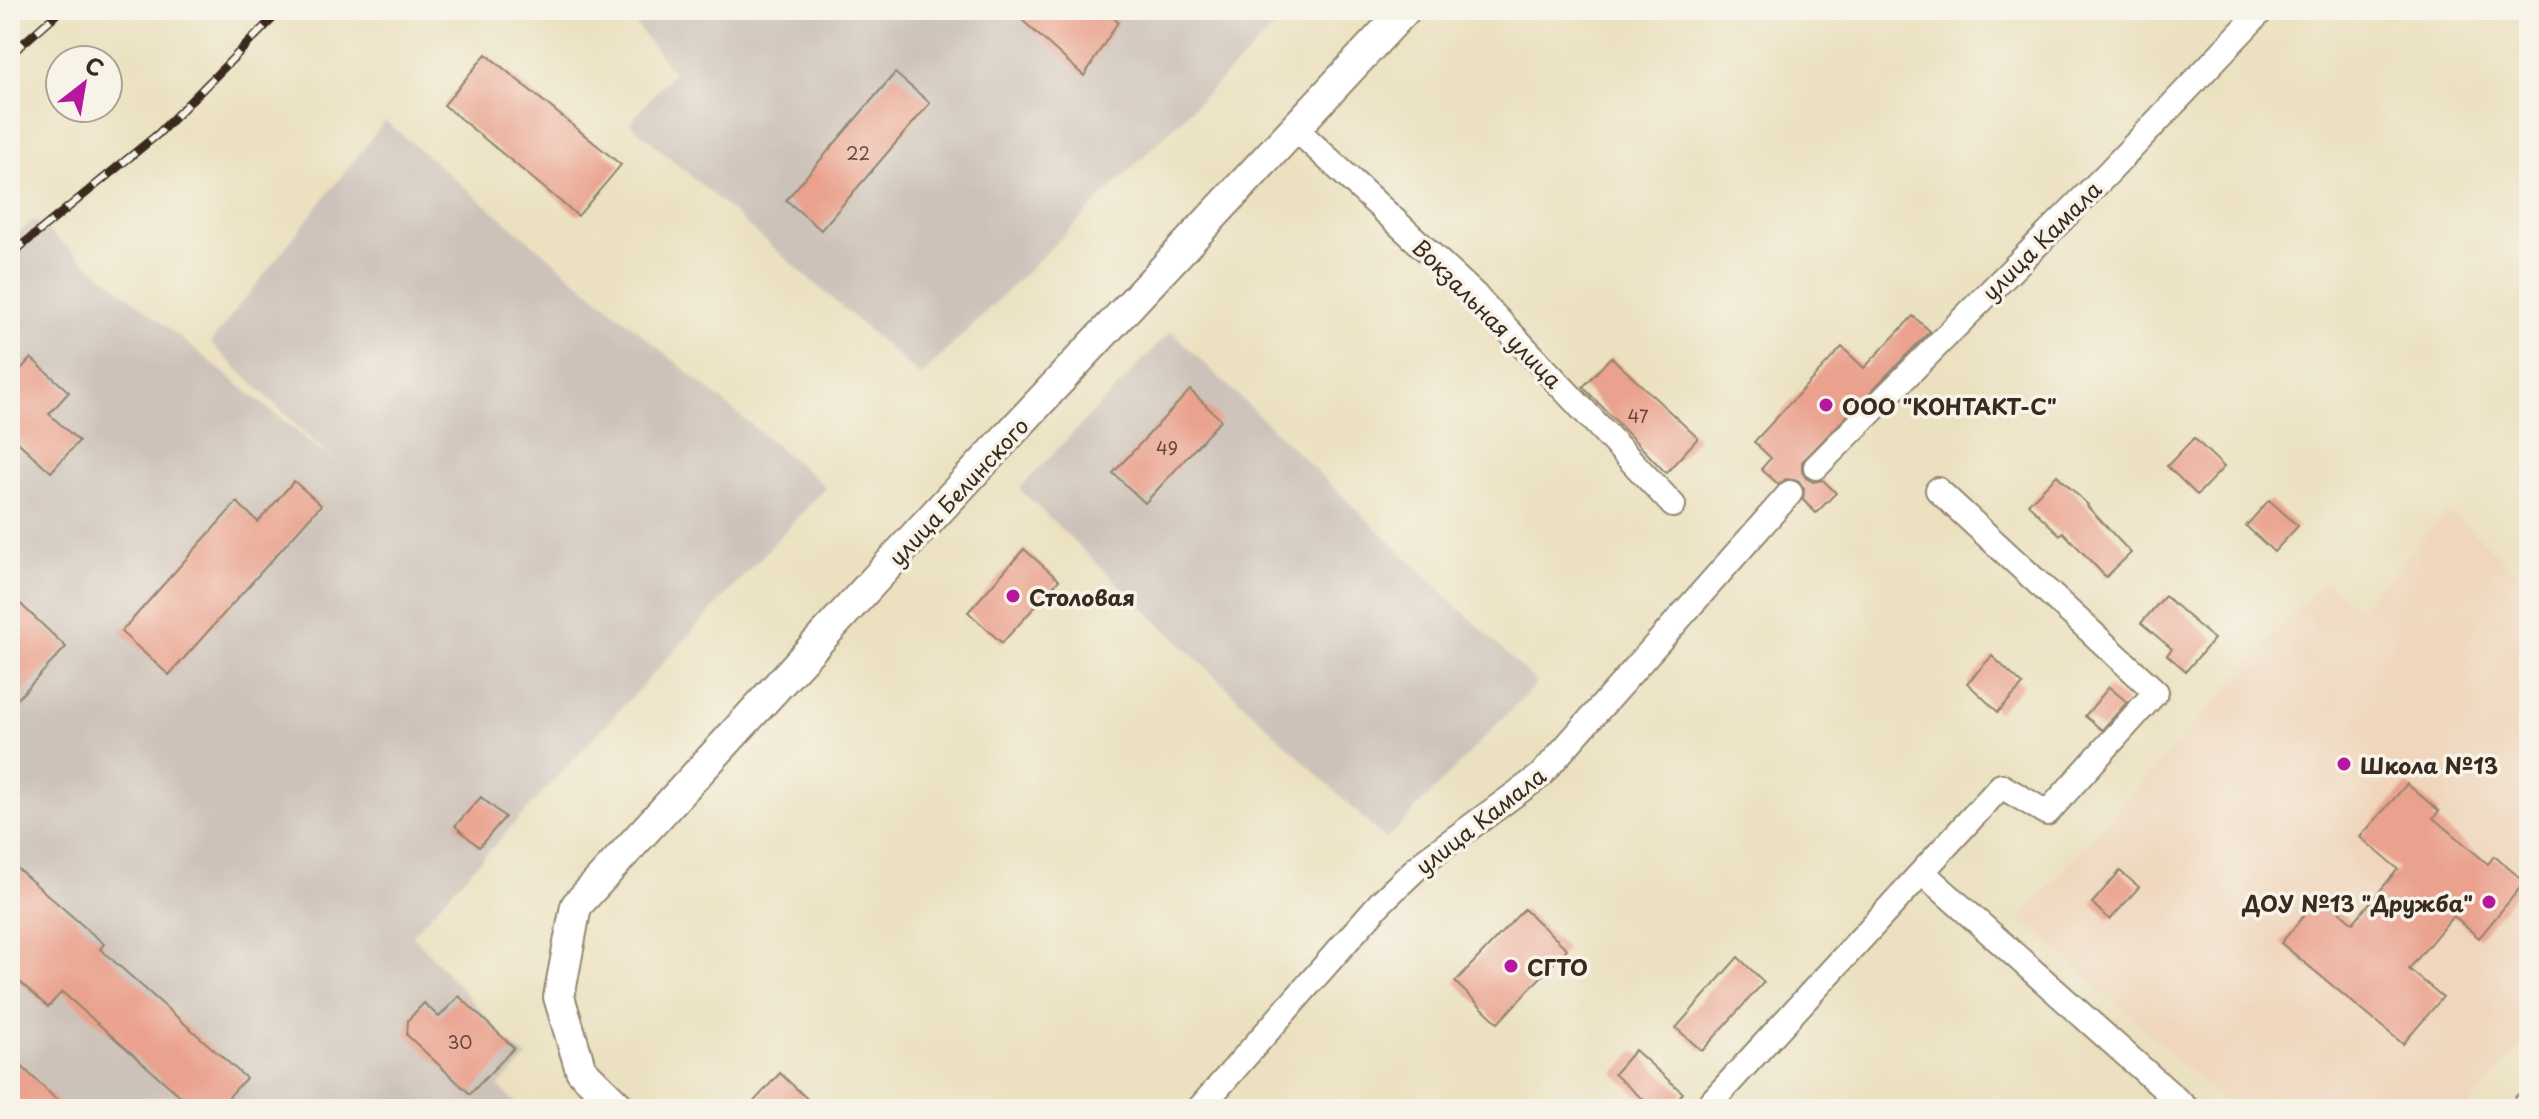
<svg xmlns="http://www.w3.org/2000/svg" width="2539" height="1119" viewBox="0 0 2539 1119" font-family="'Playpen Sans',sans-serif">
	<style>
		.built { fill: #efd6bc }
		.industrial { fill: #cdc2b9 }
		.building { fill: #eaa18d }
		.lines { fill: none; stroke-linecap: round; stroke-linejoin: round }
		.minor-casing { stroke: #93866f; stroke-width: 28 }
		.tertiary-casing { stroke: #93866f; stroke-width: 34 }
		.minor { stroke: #fff; stroke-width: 24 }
		.tertiary { stroke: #fff; stroke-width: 30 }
		.rail-casing { stroke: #3b2a1e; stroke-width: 9 }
		.rail { stroke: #f7f3e8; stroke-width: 6; stroke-dasharray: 18; stroke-linecap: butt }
		.poi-dot { fill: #b5179e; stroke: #f7f3e8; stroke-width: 3 }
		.labels { text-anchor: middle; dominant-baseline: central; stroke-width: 7; stroke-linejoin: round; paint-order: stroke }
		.number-label { font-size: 18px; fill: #67483a }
		.street-label { font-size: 22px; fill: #3b2a1e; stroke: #f7f3e8 }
		.poi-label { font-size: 22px; font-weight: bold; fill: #3b2a1e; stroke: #f7f3e8; text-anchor: start }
	</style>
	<rect width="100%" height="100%" fill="#f7f3e8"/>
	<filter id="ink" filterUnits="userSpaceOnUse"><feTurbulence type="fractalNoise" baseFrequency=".0125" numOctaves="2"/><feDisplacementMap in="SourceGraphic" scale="16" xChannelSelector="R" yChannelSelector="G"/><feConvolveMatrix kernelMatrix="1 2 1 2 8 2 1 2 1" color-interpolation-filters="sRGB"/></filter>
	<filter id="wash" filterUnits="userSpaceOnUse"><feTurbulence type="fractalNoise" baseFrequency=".006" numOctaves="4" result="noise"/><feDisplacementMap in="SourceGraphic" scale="32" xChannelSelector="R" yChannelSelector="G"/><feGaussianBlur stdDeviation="1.8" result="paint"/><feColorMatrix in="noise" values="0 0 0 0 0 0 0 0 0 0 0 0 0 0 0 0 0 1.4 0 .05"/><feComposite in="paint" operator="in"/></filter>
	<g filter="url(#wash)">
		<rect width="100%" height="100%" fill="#ebe1c0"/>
		<!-- built -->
		<path class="built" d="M2448,510L2529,582V1038L2466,1109H2233L2020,918L2324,579L2359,610Z"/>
		<!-- industrial -->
		<path class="industrial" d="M624,10H1292L921,376L630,123L673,72Z
			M385,121L826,487L412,934L514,1048L528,1057L498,1086L522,1109H10V240L34,220L340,466L210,343Z
			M1171,331L1537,683L1386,840L1019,489Z"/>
		<g id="blocks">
			<!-- building -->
			<path class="building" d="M1011,10H1105L1118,22L1084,76Z
				M486,54L621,165L578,216L444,105Z
				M895,73L930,103L821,230L786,200Z
				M1913,316L1930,331L1802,462V472L1806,478L1813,482L1823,480L1836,493L1816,513L1803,500L1804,489L1799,481L1786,479L1778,484L1761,469L1771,458L1754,442L1842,347L1864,368Z
				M1611,357L1698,438L1666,473L1583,387Z
				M31,358L69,392L49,414L79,441L51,472L10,435V381Z
				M1190,390L1221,420L1145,503L1113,473Z
				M2194,438L2224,467L2197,495L2167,466Z
				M2057,475L2088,505L2087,506L2131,553L2106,577L2063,532L2060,535L2028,504Z
				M294,481L321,505L169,675L121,632L237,502L258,522Z
				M2269,500L2298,526L2274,552L2246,526Z
				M1024,549L1059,580L1002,643L968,612Z
				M10,594L66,647L10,707Z
				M2165,596L2214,639L2186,671L2167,655L2172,649L2141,623Z
				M1992,656L2023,685L1998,712L1967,683Z
				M2109,687L2127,702L2102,730L2085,716Z
				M2407,784L2439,811L2433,818L2488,864L2494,856L2525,882L2479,938L2453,916L2409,969L2443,997L2403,1044L2281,943L2321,895L2353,923L2398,869L2360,837Z
				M481,797L505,817L479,847L455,826Z
				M10,862L104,944L100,949L246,1078L218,1109H195L62,992L48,1007L10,973Z
				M2120,871L2139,887L2110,920L2092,903Z
				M1524,909L1567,949L1498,1023L1455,982Z
				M1738,957L1764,982L1702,1051L1676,1028Z
				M459,996L514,1048L470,1094L407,1035L408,1020L424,1003L439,1017Z
				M1635,1050L1683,1093L1669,1109H1654L1614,1074Z
				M10,1055L66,1109H10Z
				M780,1073L818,1109H747Z"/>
		</g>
	</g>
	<g filter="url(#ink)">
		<use href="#blocks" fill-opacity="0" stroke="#93866f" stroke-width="2"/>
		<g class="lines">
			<!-- minor casing -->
			<g class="minor-casing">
				<path id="minor" d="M1296,129L1475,295L1673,505
					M1816,467L2109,172L2262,10
					M1938,490L2156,692L2047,813L2001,786L1922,872L2187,1109
					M1199,1109L1381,902L1424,861L1540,776L1790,493
					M1705,1109L1922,872"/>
			</g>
			<!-- tertiary casing -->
			<g class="tertiary-casing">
				<path id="tertiary" d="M621,1109L581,1070L559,997L576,906L924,526L1405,10
					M2526,1109L2529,1106"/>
			</g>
			<!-- minor -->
			<use href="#minor" class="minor"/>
			<!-- tertiary -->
			<use href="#tertiary" class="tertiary"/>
			<!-- rail casing -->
			<g class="rail-casing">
				<path id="rail" d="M10,55L61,10
					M10,255L158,134L281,10"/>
			</g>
			<!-- rail -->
			<use href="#rail" class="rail"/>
		</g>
	</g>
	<!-- markers -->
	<g class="poi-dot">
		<circle cx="1826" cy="405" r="8"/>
		<circle cx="1013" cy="596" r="8"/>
		<circle cx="2344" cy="764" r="8"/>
		<circle cx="2489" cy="902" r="8"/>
		<circle cx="1511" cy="966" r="8"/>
	</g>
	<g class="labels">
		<!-- number labels -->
		<g class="number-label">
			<text x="858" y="152">22</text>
			<text x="1638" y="415">47</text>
			<text x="1167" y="447">49</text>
			<text x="460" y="1041">30</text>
		</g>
		<!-- street labels -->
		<g class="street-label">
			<text transform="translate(2041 240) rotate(-45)">улица Камала</text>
			<text transform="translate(1488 313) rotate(45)">Вокзальная улица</text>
			<text transform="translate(958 491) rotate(-47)">улица Белинского</text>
			<text transform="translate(1480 820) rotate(-38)">улица Камала</text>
		</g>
		<!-- poi labels -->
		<g class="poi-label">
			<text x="1842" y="405">ООО "КОНТАКТ-С"</text>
			<text x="1029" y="596">Столовая</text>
			<text x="2360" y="764">Школа №13</text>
			<text x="2473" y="902" text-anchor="end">ДОУ №13 "Дружба"</text>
			<text x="1527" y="966">СГТО</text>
		</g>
	</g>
	<!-- margin -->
	<rect width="2539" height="1119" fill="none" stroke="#f7f3e8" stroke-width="40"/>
	<!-- north arrow -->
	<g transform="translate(84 84) rotate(31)"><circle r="38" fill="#f7f3e8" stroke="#aca397" stroke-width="2"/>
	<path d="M0-6L14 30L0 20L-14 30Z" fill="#b5179e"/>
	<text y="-12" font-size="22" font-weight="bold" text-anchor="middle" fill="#3b2a1e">С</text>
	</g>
</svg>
